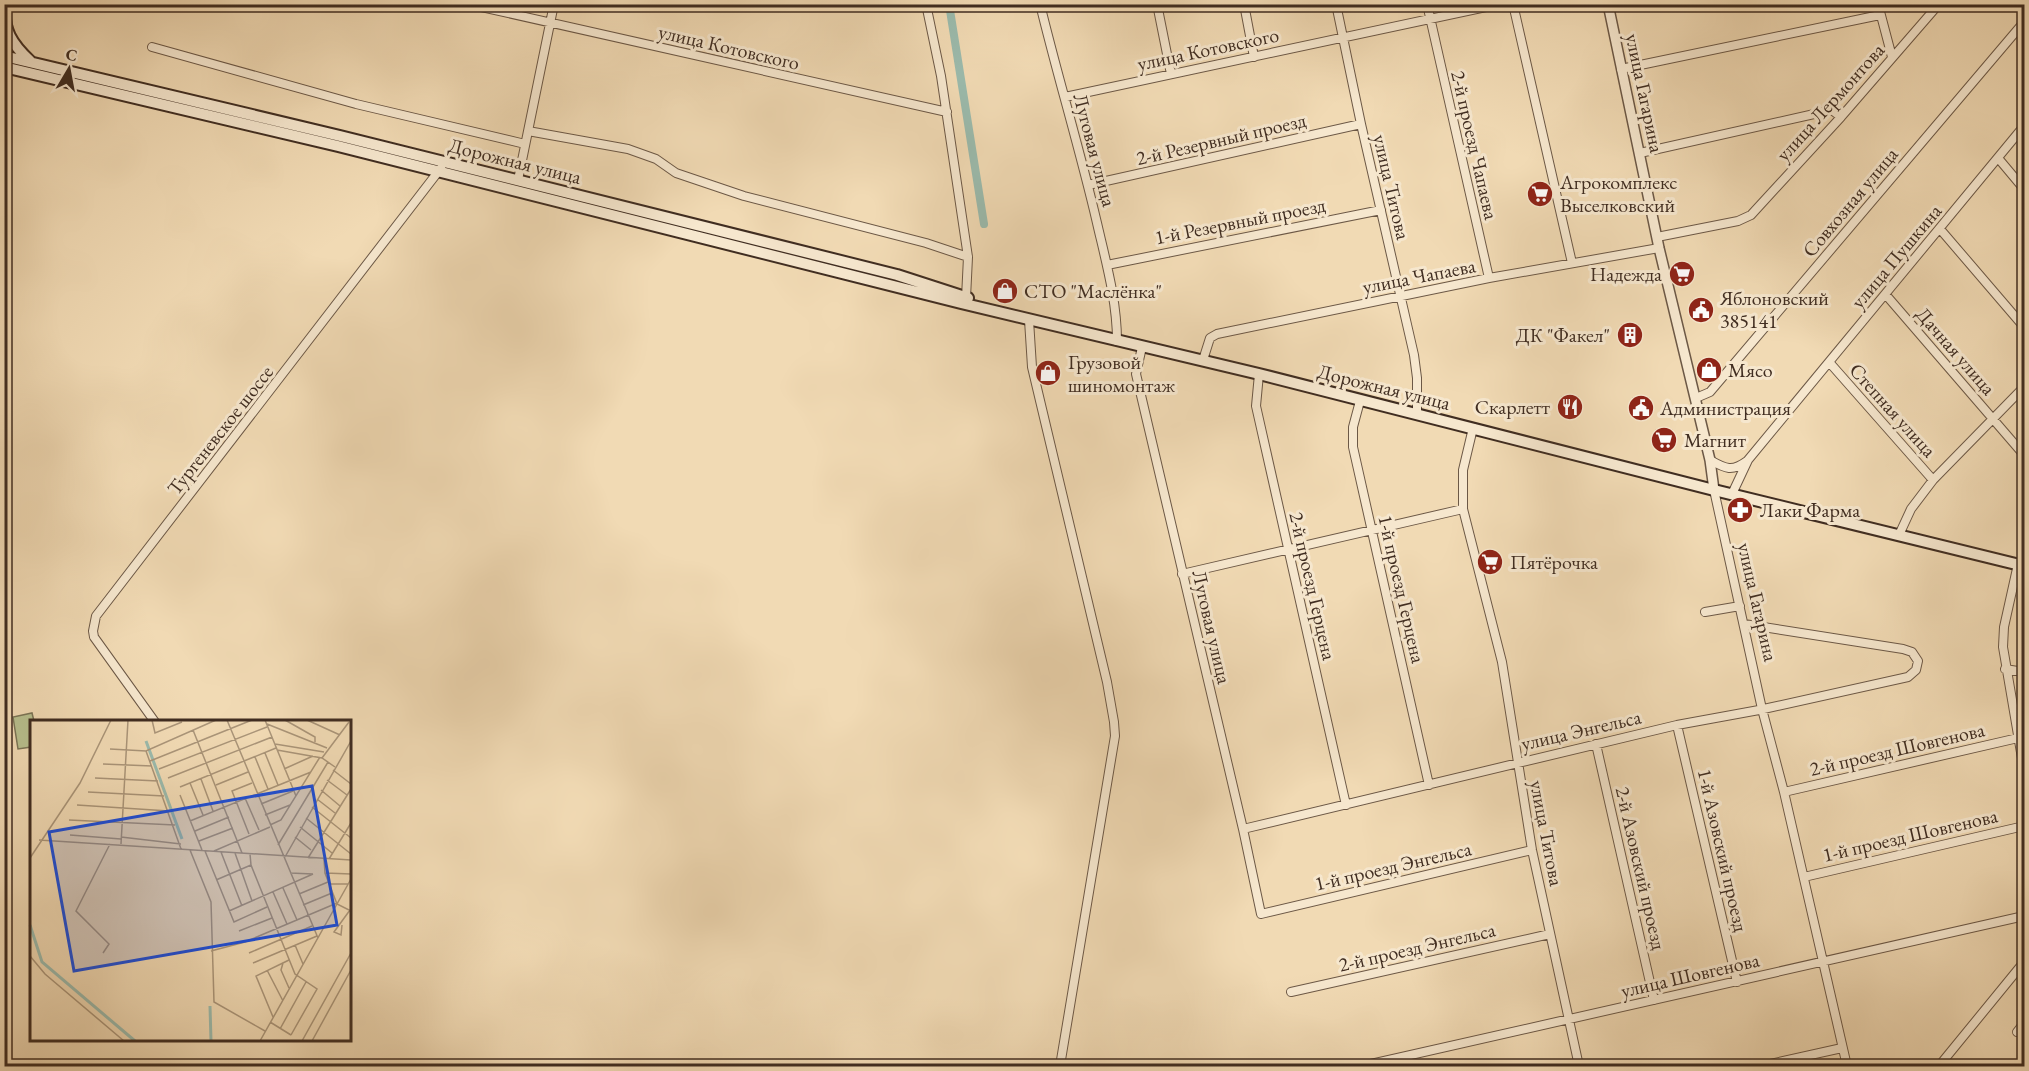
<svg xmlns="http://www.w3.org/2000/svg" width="2029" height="1071" viewBox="0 0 2029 1071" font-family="'EB Garamond',serif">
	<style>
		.green { fill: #b8c08f; stroke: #7c7658; stroke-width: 1.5 }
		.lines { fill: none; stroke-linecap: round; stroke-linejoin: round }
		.canal { stroke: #9bbbad; stroke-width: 8 }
		.minor-casing { stroke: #6c5846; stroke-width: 10 }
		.tertiary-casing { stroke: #6c5846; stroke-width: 12 }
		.secondary-casing { stroke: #402d21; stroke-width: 14 }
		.minor { stroke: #f6e7ce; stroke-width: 8 }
		.tertiary { stroke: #f6e7ce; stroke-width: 9 }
		.secondary { stroke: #f6e7ce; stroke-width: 10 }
		.labels { text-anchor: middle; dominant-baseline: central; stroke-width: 6; stroke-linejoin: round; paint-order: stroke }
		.street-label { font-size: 20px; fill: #402d21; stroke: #f6e7ce }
		.poi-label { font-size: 20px; fill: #402d21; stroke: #f6e7ce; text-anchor: start }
		.inset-river { fill: none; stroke: #9bbbad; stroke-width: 3 }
		.inset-road { fill: none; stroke: #aa9579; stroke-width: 1.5 }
		.view { fill: #1d4ed8; fill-opacity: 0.15; stroke: #1d4ed8; stroke-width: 3 }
		.inset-edge { fill: none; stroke: #402d21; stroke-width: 3 }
	</style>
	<rect width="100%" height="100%" fill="#f1dab4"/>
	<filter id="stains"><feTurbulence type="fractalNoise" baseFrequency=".00333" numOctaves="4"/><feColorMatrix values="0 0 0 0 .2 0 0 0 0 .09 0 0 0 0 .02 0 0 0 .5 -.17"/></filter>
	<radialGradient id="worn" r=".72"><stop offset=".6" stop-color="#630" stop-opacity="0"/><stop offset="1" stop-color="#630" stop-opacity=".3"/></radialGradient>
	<!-- green -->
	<path class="green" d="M32,713L34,721L32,722L31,747L18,749L13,717Z"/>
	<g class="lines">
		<!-- canal -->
		<path class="canal" d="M949,4L984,224"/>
		<!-- minor casing -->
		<g class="minor-casing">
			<path id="minor" d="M468,4L947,112
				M926,4L941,76L968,257L966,298
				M1040,4C1058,78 1080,150 1097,223C1106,262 1117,301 1117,341
				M1157,4L1171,74
				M1244,4L1254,57
				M1336,4L1361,124L1414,355L1417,378V414
				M1427,4L1489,278
				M1513,4L1572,263
				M1878,4L1892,57
				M152,47L356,104L525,144
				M1621,69L1880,15
				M1065,97L1500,4
				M528,131L628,149L656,159L676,173L744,196L926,243L968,257
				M1640,153L1832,110L1841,117
				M1998,158L2024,189
				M518,180L554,4
				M1088,185L1361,124
				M1940,229L2024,327
				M1657,237L1738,221L1751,215L1841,117L1939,4
				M1107,265L1381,210
				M1886,295L2024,455
				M1029,320L1032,367L1107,682L1114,722L1115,736L1060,1066
				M1142,347L1136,374L1243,829L1261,914L1532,850
				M1203,360L1210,338L1217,334L1489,278L1659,248
				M1829,362L1933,480
				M1259,374L1256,406L1346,805
				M1696,398L1710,392L2024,22
				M1360,401L1353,427V447L1429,785
				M1473,428L1463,470V509L1502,662L1532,850L1579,1066
				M1710,460C1726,469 1732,472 1747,461
				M1714,490L1762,709L1784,792L1847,1066
				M1732,494L1748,460L2024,126
				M1899,535L1911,509L1933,480L2024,387
				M2018,564L2004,627L2003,647L2024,770
				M1182,574L1463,509
				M1705,612L1740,606
				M2005,669L2024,672
				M155,722L94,637L93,631L96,616L441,168
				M1677,725L1737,982
				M1596,744L1654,1000
				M1784,792L2018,738
				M1243,829L1677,725L1759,710L1908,677L1916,670L1918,661L1912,652L1903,649L1744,624
				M1804,877L2024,826
				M1291,992L1550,934
				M2017,1032L2024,1023
				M1362,1066L2024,916
				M1761,1066L1842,1048
				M1939,1066L2024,962"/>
		</g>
		<!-- tertiary casing -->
		<g class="tertiary-casing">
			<path id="tertiary" d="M1608,4L1659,248L1710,460L1714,490"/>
		</g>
		<!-- secondary casing -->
		<g class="secondary-casing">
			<path id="secondary" d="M6,4C1,29 13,45 30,61
				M4,56L340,136L897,275L968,298
				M4,67L338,146L961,303L1259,374L1714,490L2024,566"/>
		</g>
		<!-- minor -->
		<use href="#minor" class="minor"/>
		<!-- tertiary -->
		<use href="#tertiary" class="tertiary"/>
		<!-- secondary -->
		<use href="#secondary" class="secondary"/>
	</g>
	<!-- icons -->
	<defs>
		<g id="supermarket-disc" transform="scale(1.35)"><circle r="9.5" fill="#8f2418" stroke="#f6e7ce"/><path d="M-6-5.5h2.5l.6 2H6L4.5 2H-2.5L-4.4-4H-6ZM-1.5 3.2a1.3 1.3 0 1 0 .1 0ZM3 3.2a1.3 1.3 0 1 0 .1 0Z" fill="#fff"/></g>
		<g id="shop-disc" transform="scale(1.35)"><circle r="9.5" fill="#8f2418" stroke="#f6e7ce"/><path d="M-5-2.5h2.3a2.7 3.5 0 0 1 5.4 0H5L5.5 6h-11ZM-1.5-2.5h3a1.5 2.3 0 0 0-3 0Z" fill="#fff"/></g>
		<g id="civic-disc" transform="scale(1.35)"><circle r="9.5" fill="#8f2418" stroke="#f6e7ce"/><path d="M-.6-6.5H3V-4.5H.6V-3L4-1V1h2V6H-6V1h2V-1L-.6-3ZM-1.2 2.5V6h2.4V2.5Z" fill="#fff"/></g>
		<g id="building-disc" transform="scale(1.35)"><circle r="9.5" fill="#8f2418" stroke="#f6e7ce"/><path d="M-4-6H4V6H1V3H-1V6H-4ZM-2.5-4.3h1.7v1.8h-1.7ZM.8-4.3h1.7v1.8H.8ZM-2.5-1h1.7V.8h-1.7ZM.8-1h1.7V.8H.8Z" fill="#fff"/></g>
		<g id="restaurant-disc" transform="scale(1.35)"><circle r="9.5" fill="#8f2418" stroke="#f6e7ce"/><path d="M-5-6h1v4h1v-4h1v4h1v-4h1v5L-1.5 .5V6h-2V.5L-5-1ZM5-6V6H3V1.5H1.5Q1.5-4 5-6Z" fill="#fff"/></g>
		<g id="pharmacy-disc" transform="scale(1.35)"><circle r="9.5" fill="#8f2418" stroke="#f6e7ce"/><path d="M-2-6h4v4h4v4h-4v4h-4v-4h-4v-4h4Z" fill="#fff"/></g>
	</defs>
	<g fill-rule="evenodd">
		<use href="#supermarket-disc" x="1540" y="194"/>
		<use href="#supermarket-disc" x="1682" y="274"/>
		<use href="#shop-disc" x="1005" y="291"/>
		<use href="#civic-disc" x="1701" y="310"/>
		<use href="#building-disc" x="1630" y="335"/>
		<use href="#shop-disc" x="1709" y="370"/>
		<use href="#shop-disc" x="1048" y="373"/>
		<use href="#restaurant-disc" x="1570" y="407"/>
		<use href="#civic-disc" x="1641" y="408"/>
		<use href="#supermarket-disc" x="1664" y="440"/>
		<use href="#pharmacy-disc" x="1740" y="510"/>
		<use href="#supermarket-disc" x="1490" y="562"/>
	</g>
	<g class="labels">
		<!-- street labels -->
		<g class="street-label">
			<text transform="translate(729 47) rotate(13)">улица Котовского</text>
			<text transform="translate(1208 49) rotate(-12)">улица Котовского</text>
			<text transform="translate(1645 93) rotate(78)">улица Гагарина</text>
			<text transform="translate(1830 102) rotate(-48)">улица Лермонтова</text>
			<text transform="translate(1221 139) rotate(-13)">2-й Резервный проезд</text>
			<text transform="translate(1475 145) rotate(77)">2-й проезд Чапаева</text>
			<text transform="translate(1095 150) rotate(75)">Луговая улица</text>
			<text transform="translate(515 161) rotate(14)">Дорожная улица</text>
			<text transform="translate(1392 187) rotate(77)">улица Титова</text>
			<text transform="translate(1850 202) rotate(-50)">Совхозная улица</text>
			<text transform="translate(1240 221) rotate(-11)">1-й Резервный проезд</text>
			<text transform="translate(1896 256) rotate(-50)">улица Пушкина</text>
			<text transform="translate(1419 276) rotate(-11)">улица Чапаева</text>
			<text transform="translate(1956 351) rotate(49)">Дачная улица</text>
			<text transform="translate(1384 387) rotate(14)">Дорожная улица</text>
			<text transform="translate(1893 410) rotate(48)">Степная улица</text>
			<text transform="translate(220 430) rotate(-52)">Тургеневское шоссе</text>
			<text transform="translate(1313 586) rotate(77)">2-й проезд Герцена</text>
			<text transform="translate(1402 589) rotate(77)">1-й проезд Герцена</text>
			<text transform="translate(1758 602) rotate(77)">улица Гагарина</text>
			<text transform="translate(1212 627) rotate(77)">Луговая улица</text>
			<text transform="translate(1581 730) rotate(-13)">улица Энгельса</text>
			<text transform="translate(1897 749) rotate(-13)">2-й проезд Шовгенова</text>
			<text transform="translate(1547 833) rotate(79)">улица Титова</text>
			<text transform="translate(1910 835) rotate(-13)">1-й проезд Шовгенова</text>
			<text transform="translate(1723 850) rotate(77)">1-й Азовский проезд</text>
			<text transform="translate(1393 866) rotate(-13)">1-й проезд Энгельса</text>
			<text transform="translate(1641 868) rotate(77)">2-й Азовский проезд</text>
			<text transform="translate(1417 947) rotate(-13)">2-й проезд Энгельса</text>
			<text transform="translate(1690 975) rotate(-13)">улица Шовгенова</text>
		</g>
		<!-- poi labels -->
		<g class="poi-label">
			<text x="1560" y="182">Агрокомплекс<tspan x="1560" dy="23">Выселковский</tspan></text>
			<text x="1662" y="274" text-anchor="end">Надежда</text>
			<text x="1024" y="291">СТО "Маслёнка"</text>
			<text x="1720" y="298">Яблоновский<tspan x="1720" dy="23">385141</tspan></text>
			<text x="1610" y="335" text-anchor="end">ДК "Факел"</text>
			<text x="1068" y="362">Грузовой<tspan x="1068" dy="23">шиномонтаж</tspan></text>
			<text x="1728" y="370">Мясо</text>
			<text x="1550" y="407" text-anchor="end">Скарлетт</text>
			<text x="1660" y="408">Администрация</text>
			<text x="1684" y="440">Магнит</text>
			<text x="1760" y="510">Лаки Фарма</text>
			<text x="1510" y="562">Пятёрочка</text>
		</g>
	</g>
	<!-- overview -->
	<g transform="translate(30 720)">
		<rect width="321" height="321" fill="#f1dab4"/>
		<path class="inset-river" d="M116,21L152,119M0,205L12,242L105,321M180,286L181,321"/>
		<path class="inset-road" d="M122,0L125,13L152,2M197,0L288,218M235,0L266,76M255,0L285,17V22M277,0L310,15M237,4L297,28M163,10L212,133M245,24L294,32M80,29L116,31L186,0M247,30L292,38L305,47M116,31L151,129M235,33L248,65M225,37L238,69M292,38L319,2M120,41L222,0M73,44L122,46M129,49L237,7M254,49L283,36M303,50L321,64M65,58L128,61M138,58L242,17M171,59L183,91M297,60L317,75M160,63L173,95M186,65L218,52M150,67L246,28M291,70L310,86M58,72L134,76M150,75L172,130M215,78L229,110M287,79L305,93M231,84L263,71M47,85L139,91M282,87L321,118M235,95L260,85M276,98L321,134M39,100L145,105M160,101L281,52M240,105L251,100L290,37M270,107L302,133M165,111L199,97M219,114L202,71L222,63M40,115L91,119M91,117L151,124M265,117L281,130M9,120L321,140M169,121L203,108M91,124L98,0M248,125L298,42M160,130L181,182L184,282L235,311M175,131L204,202L237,187M184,131L240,107M191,132L212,186M205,133L222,181M220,134L221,145L265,254L287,269L261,315M255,137L321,21M0,138L50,63L81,0M278,138L321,69M294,139L295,153L307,184L321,191M299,139L321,103M260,153L283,154M295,153L321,154M186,160L221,145M299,164H318M253,168L267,200M243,172L257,204M269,174L298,162M273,185L302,173M199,191L283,154M312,205L311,215L304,212L320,190M209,211L242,198M265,225L273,244M181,231L215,222L307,183M73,233L79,224L46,191L80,124M219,233L282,206M0,236L15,254L94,321M223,243L287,216M253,243L251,250L259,268M237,250L253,281M243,297L226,256L259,240M240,302L261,315M250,309L276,262M230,321L321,159M272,321L321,233M282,321L321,250"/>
		<path class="view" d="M282,66L307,205L44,251L19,112Z"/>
		<rect width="321" height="321" class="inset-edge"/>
	</g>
	<!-- margin -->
	<rect width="2029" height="1071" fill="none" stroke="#f1dab4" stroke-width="24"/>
	<rect x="6" y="6" width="2017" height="1059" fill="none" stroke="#402d21" stroke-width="3"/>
	<rect x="12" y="12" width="2005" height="1047" fill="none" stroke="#402d21" stroke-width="1.5"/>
	<!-- north arrow -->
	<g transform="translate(69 69) rotate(10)" stroke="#f6e7ce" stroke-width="4.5" paint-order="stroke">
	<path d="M0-4.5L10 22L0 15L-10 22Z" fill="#402d21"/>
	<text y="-9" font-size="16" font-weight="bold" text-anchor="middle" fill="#402d21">С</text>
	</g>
	<rect width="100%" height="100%" filter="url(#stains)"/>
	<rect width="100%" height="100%" fill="url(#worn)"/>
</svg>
